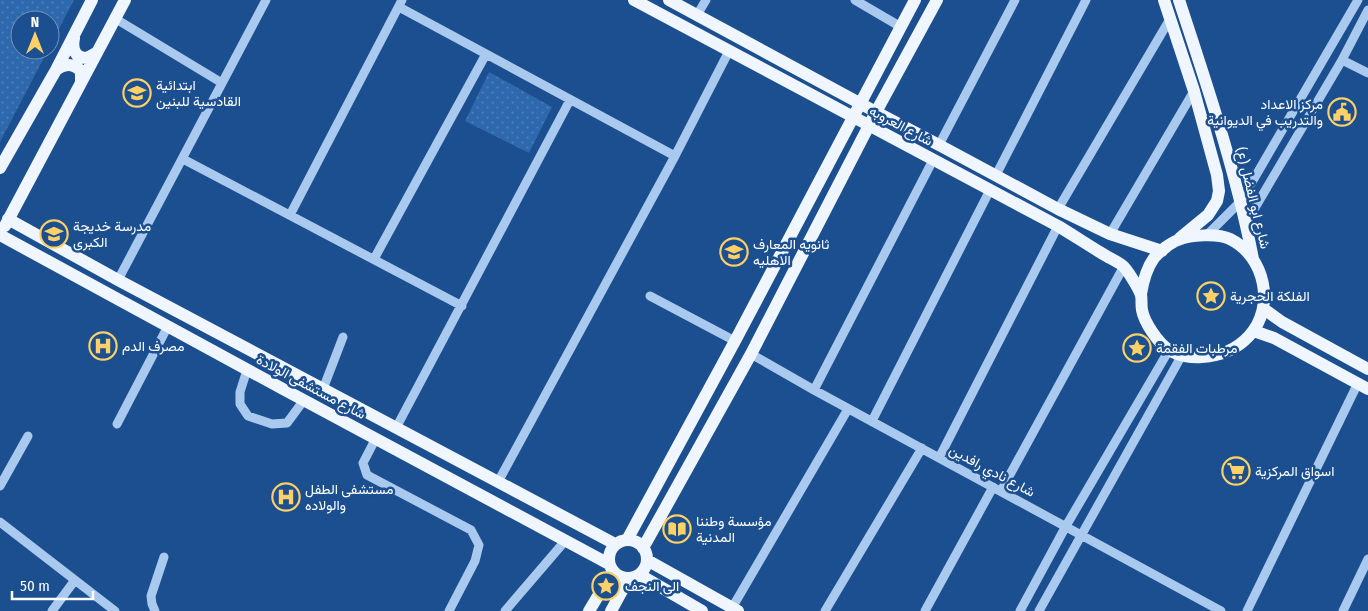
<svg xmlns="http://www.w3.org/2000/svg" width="1368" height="611" viewBox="0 0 1368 611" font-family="'Fira Sans Condensed',Vazirmatn,sans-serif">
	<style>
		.park { fill: url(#park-dots) }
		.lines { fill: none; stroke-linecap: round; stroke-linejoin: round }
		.minor { stroke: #a9c9ee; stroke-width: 9 }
		.major { stroke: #f0f6ff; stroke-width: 12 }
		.labels { text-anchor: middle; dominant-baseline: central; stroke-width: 5; stroke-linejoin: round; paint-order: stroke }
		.poi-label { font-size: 14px; fill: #fff; stroke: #1b4f8f; text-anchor: start }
		.street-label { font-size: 14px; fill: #fff; stroke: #1b4f8f }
	</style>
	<defs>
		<pattern id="park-dots" width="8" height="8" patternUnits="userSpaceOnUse" patternTransform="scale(1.25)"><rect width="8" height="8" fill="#2e69ad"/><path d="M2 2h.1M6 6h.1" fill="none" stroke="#4d80b9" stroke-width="1.8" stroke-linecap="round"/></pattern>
	</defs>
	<rect width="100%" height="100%" fill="#1b4f8f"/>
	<!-- park -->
	<path class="park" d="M0,0H74L50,46V20H20V50H48L0,142Z
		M489,72L552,107L529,153L465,121Z"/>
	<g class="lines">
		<!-- minor -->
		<path class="minor" d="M855,0L901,27
			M399,7L675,156
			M697,15L706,0
			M116,19L222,83
			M1342,60L1368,73
			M939,145L1015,0
			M183,159L462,306
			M996,175L1086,0
			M1058,209L1170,19
			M290,215L402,0
			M1246,223L1342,60L1368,10
			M1110,234L1194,91
			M1206,236L1241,201L1358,0
			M374,259L486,54
			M118,280L266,0
			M650,296L735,341
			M751,354L814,390L1221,611
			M247,370L240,392V404L248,416L272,424L287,423L304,400
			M323,389L343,337
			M814,390L933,160
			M872,421L990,190
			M117,424L168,326
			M396,428L570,100
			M376,438L363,463L367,475L471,530L479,545L475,561L449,611
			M939,458L1058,226
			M498,482L675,156L729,51
			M0,486L28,436
			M1001,491L1124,266
			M0,522L115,611
			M732,608L848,409
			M52,611L75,580
			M155,611L152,604L151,596L164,557
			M505,611L565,541
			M825,611L922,448
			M925,611L993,487
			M1020,611L1066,526L1169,350
			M1039,611L1182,355
			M1247,611L1358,383
			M1343,611L1368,559"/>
		<!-- major -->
		<path class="major" d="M634,0L1058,226C1073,235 1088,245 1103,254C1109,258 1117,261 1123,266C1127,269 1139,289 1141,295C1142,299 1141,305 1142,310C1144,322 1158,343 1169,350C1178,356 1192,358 1202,357C1220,356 1237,349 1249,336C1276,307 1265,256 1230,239C1217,233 1190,235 1178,240C1170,243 1159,252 1154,258C1146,269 1143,282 1141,294
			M669,0L876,112L939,145L1058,209L1110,234L1162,251
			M1164,0L1194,91L1217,175L1219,191L1217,201L1208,215L1180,238
			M1179,0C1207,85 1236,171 1253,259
			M74,38C72,48 74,58 87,58L96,53
			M56,70C64,63 73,63 81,71V82
			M0,168L56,70L92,0
			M8,219L118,280L615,544
			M5,226L125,0
			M0,235L283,389L609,564
			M1264,309L1282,322L1368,369
			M1254,331L1274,338L1368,389
			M627,540L735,341L915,0
			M609 559a19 19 0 1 1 38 0a19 19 0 1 1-38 0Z
			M643,548L751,354L876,112L937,0
			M647,560L738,611
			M640,575L702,611
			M589,611L613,571
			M611,611L629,578"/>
	</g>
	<!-- icons -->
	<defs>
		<g id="school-ring" transform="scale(1.4375)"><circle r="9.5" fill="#1b4f8f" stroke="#ffd166" stroke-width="1.5"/><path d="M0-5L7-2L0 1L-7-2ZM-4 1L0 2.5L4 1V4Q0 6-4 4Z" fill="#ffd166"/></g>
		<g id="civic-ring" transform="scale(1.4375)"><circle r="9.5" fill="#1b4f8f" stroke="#ffd166" stroke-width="1.5"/><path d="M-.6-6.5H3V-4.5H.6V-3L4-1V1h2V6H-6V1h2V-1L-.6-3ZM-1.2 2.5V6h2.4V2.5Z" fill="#ffd166"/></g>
		<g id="sight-ring" transform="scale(1.4375)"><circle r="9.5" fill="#1b4f8f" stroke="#ffd166" stroke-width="1.5"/><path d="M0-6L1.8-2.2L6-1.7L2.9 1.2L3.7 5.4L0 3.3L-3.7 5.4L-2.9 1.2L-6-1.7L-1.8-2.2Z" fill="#ffd166"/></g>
		<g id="hospital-ring" transform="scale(1.4375)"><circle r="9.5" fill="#1b4f8f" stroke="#ffd166" stroke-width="1.5"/><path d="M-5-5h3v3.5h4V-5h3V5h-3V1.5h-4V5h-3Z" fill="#ffd166"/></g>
		<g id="supermarket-ring" transform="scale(1.4375)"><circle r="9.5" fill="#1b4f8f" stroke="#ffd166" stroke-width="1.5"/><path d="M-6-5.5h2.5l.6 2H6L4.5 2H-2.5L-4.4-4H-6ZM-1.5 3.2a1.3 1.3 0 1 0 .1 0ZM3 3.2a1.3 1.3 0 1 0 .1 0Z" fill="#ffd166"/></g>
		<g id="library-ring" transform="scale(1.4375)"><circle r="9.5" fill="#1b4f8f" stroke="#ffd166" stroke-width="1.5"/><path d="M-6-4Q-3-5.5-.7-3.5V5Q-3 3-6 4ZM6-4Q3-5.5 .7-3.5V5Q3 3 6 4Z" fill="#ffd166"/></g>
	</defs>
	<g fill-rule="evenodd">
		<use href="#school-ring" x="137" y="93"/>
		<use href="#civic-ring" x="1342" y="112"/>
		<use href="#school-ring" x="54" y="234"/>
		<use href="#school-ring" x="734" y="252"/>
		<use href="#sight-ring" x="1211" y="296"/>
		<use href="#hospital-ring" x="103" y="346"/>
		<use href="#sight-ring" x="1137" y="348"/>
		<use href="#supermarket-ring" x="1236" y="471"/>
		<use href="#hospital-ring" x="286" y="497"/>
		<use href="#library-ring" x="677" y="529"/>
		<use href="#sight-ring" x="606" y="586"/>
	</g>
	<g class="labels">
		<!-- poi labels -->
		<g class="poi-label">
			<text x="156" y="85">ابتدائية<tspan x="156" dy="16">القادسية للبنين</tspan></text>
			<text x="1323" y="104" text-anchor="end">مركز الاعداد<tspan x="1323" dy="16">والتدريب في الديوانية</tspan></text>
			<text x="73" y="226">مدرسة خديجة<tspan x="73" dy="16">الكبرى</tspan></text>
			<text x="753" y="244">ثانويه المعارف<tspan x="753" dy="16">الاهليه</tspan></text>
			<text x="1230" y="296">الفلكة الحجرية</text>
			<text x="122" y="346">مصرف الدم</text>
			<text x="1156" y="348">مرطبات الفقمة</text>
			<text x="1255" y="471">اسواق المركزية</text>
			<text x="305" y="489">مستشفى الطفل<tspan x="305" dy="16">والولاده</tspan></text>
			<text x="696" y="521">مؤسسة وطننا<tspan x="696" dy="16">المدنية</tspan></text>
			<text x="625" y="586">الى النجف</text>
		</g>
		<!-- street labels -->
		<g class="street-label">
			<text transform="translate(901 126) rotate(28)">شارع العروبه</text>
			<text transform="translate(1253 198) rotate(76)">شارع ابو الفضل (ع)</text>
			<text transform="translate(311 387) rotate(28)">شارع مستشفى الولادة</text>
			<text transform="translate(992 471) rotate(28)">شارع نادي رافدين</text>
		</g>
	</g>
	<!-- north arrow -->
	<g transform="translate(35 35)"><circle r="24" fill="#1b4f8f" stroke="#7695bc"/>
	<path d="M0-4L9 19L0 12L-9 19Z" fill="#ffd166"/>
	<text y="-8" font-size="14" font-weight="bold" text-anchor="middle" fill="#ffffff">N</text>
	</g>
	<!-- scale -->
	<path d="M12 591v8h81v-8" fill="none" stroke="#ffffff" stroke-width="2.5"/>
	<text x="20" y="591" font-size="15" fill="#ffffff" stroke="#1b4f8f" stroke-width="4" paint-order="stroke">50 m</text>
</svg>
